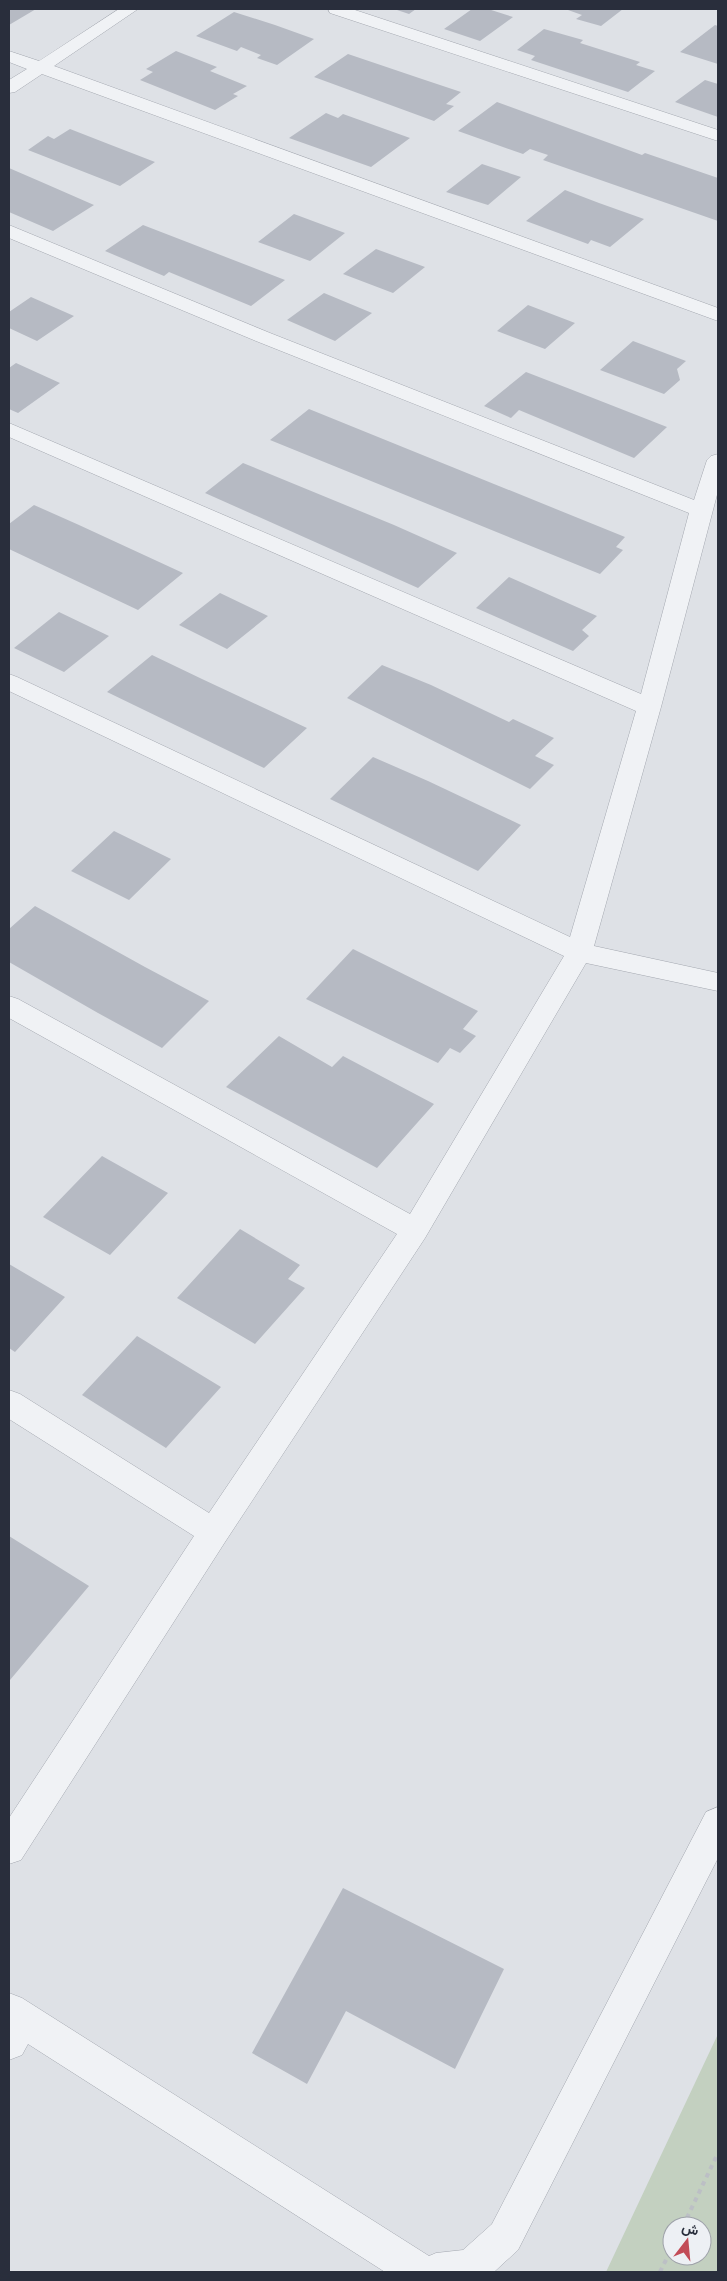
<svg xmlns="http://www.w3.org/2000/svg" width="727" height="2281" viewBox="0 0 727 2281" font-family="Figtree,Vazirmatn,sans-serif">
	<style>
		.green { fill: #c3d0c0; fill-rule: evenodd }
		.building { fill: #b6bac3 }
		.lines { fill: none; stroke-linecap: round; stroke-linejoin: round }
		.street-casing { stroke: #a4a8b0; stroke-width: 1 }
		.path { stroke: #bcbfc5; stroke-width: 4; stroke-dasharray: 4.5 4.5; stroke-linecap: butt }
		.street { fill: #f0f2f5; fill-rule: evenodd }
	</style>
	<rect width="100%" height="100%" fill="#dee1e6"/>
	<!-- green -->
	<path class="green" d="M718,2034V2272H606ZM672,2226H702V2256H672Z"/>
	<!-- building -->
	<path class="building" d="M9,9H36L9,25Z
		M394,9H416L409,14Z
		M472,9H488L513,17L480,41L444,29Z
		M570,9H623L601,26L576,19L582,15L568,10Z
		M234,12L275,25L314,39L277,65L257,58L261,55L241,47L237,51L196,36Z
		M715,25L718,26V64L680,52Z
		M544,29L583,40L580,43L640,62L636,65L655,71L628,92L531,60L535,56L517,50Z
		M176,51L217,67L210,71L247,86L233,94L238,96L215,110L140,80L153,72L146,69Z
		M348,54L419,78L461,92L446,104L454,106L434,121L314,77Z
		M705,80L718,84V117L675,102Z
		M497,102L642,155L645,153L718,178V221L543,160L548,155L530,149L523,154L458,131Z
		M326,113L338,118L343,114L410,138L371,167L289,138Z
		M70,129L111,145L155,162L120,186L28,150L48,136L54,139Z
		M482,164L521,177L488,205L446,192Z
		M9,168L46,184L94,205L53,231L9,212Z
		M565,190L599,203L644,219L610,247L591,240L588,244L526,221Z
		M294,214L345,233L310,261L258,242Z
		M143,225L187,242L285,280L251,306L169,272L164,276L105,251Z
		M376,249L425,267L393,293L343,274Z
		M324,293L372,313L335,341L287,320Z
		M31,297L74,316L37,341L9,328V312Z
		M528,305L575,323L545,349L497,331Z
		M633,341L686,361L677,369L680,380L664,394L600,370Z
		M16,363L60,383L18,413L9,409V368Z
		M526,372L570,389L667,427L634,458L519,410L511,418L484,406Z
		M309,409L625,537L616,547L623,550L600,574L270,440Z
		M243,463L394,525L457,553L418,588L205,493Z
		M34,505L79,525L183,573L138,610L9,549V524Z
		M509,577L597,616L582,630L589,636L573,651L476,608Z
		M220,593L268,616L227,649L179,625Z
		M59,612L109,636L64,672L14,648Z
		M152,655L202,679L307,728L264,768L107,692Z
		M382,665L431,685L509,722L513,719L554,738L535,756L554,765L530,789L347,698Z
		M373,757L428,781L521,825L478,871L330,799Z
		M114,831L171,859L129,900L71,871Z
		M35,906L145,967L209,1001L162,1048L98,1013L9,962V929Z
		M353,949L478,1011L463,1029L476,1036L460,1053L450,1048L438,1063L306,999Z
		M279,1036L332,1067L343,1056L434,1104L377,1168L226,1087Z
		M102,1156L168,1193L110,1255L43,1217Z
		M240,1229L300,1265L288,1279L305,1288L255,1344L177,1298Z
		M9,1264L65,1297L15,1352L9,1348Z
		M137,1336L221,1387L166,1448L82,1395Z
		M9,1536L89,1586L10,1680L9,1679Z
		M343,1888L504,1969L455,2069L346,2011L307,2084L252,2053Z"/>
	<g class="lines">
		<!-- street casing -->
		<g class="street-casing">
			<path id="street" d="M119,9H138L54,66L718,308V321L42,74L15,92L9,93V80L27,69L9,62V51L39,61Z
				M328,9H352L718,130V141L330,13Z
				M9,225L270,333L694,500L707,460L711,456L718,454V491L661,707L594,946L718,973V991L586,963L425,1238L225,1542L21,1860L9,1864V1818L194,1536L9,1419V1390L20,1394L209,1513L397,1234L9,1018V996L18,999L410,1214L564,956L9,691V674L17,677L570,937L636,711L9,437V423L641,694L689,513L256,341L9,238Z
				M718,1807V1858L518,2250L494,2272H385L28,2044L22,2055L9,2060V1993L22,1998L429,2256L436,2253L463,2250L492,2224L706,1812Z"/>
		</g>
		<!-- path -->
		<path class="path" d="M683,2226L718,2153
			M660,2272L672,2248"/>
		<!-- street -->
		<use href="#street" class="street"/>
	</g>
	<!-- border -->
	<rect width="727" height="2281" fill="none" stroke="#292e3c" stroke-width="20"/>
	<!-- north arrow -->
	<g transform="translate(687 2241) rotate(16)"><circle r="24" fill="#edf0f4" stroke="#9fa2aa"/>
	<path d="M0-4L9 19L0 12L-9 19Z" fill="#c24c57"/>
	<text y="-8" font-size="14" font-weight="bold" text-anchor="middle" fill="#292e3c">ش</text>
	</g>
</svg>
